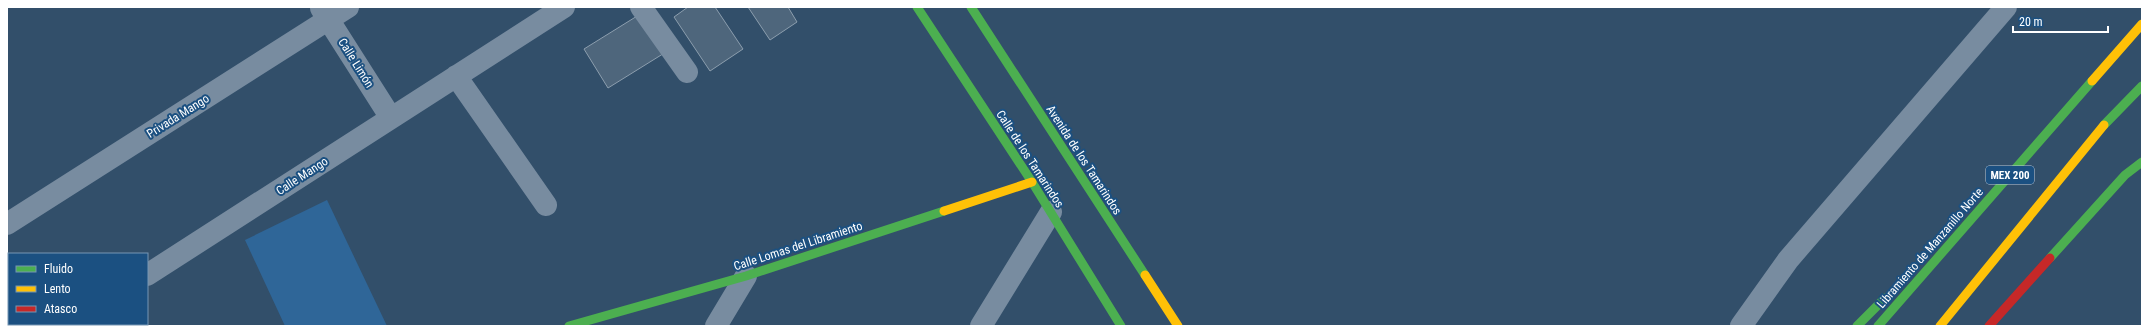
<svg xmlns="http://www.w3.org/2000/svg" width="2149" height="333" viewBox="0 0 2149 333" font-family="'Roboto Condensed',sans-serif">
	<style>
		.green { fill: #2f6698 }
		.building { fill: #4e667c; stroke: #8c9eae }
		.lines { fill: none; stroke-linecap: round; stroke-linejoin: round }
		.street { stroke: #788ca0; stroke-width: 22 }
		.fast { stroke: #4caf50; stroke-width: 9 }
		.slow { stroke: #ffc107; stroke-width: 9 }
		.jam { stroke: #c62828; stroke-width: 9 }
		.labels { text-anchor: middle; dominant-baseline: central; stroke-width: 4; stroke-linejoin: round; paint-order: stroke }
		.shield { fill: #1b5081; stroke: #bbcad9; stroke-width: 1 }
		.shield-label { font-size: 11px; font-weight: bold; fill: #fff }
		.street-label { font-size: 12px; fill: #fff; stroke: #1b5081 }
	</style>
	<rect width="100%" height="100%" fill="#324f6a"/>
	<!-- green -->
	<path class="green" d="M327,200L387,326H285L245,240Z"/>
	<!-- building -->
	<path class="building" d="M688,7H715L743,49L710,71L674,17Z
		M748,7H788L797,22L770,40Z
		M642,13L666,52L608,88L584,49Z"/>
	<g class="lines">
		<!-- street -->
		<path class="street" d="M641,7L687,72
			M321,8L391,118
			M456,76L546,205
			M7,224L348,7
			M147,275L564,7
			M68,326L72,324
			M716,326L746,276
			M981,326L1051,212
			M1741,326L1788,260L2006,7"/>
		<!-- fast -->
		<path class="fast" d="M917,7L1032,182L1121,326
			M971,7L1145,275
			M2104,125L2142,86
			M2050,258L2125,175L2142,162
			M569,326L746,276L944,211
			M1857,326L1885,298
			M1878,326L2092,81"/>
		<!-- slow -->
		<path class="slow" d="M2092,81L2142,24
			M944,211L1032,182
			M1145,275L1178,326
			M1940,326L2104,125"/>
		<!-- jam -->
		<path class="jam" d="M1989,326L2050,258"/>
	</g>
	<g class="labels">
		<!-- shield labels -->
		<rect class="shield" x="1986" y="166" width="48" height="18" rx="3"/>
		<g class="shield-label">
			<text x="2010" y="175">MEX 200</text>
		</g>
		<!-- street labels -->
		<g class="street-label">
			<text transform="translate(356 63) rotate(58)">Calle Limón</text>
			<text transform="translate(178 116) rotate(-32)">Privada Mango</text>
			<text transform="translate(1030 159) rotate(57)">Calle de los Tamarindos</text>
			<text transform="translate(1084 160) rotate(57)">Avenida de los Tamarindos</text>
			<text transform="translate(302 176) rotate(-33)">Calle Mango</text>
			<text transform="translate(798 246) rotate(-18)">Calle Lomas del Libramiento</text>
			<text transform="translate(1930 248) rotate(-49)">Libramiento de Manzanillo Norte</text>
		</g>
	</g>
	<!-- border -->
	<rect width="2149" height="333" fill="none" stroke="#ffffff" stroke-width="16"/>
	<!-- legend -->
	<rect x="8" y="253" width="140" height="72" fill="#1b5081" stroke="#7696b3"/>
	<rect x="16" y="266" width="20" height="6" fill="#4caf50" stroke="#7696b3"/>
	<text x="44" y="273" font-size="12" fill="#ffffff">Fluido</text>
	<rect x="16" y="286" width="20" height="6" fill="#ffc107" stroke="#7696b3"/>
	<text x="44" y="293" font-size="12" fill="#ffffff">Lento</text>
	<rect x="16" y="306" width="20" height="6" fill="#c62828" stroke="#7696b3"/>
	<text x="44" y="313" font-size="12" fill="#ffffff">Atasco</text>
	<!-- scale -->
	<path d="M2013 26v6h95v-6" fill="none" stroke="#ffffff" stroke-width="2"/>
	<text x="2019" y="26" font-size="12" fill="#ffffff" stroke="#1b5081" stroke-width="3" paint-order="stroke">20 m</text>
</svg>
